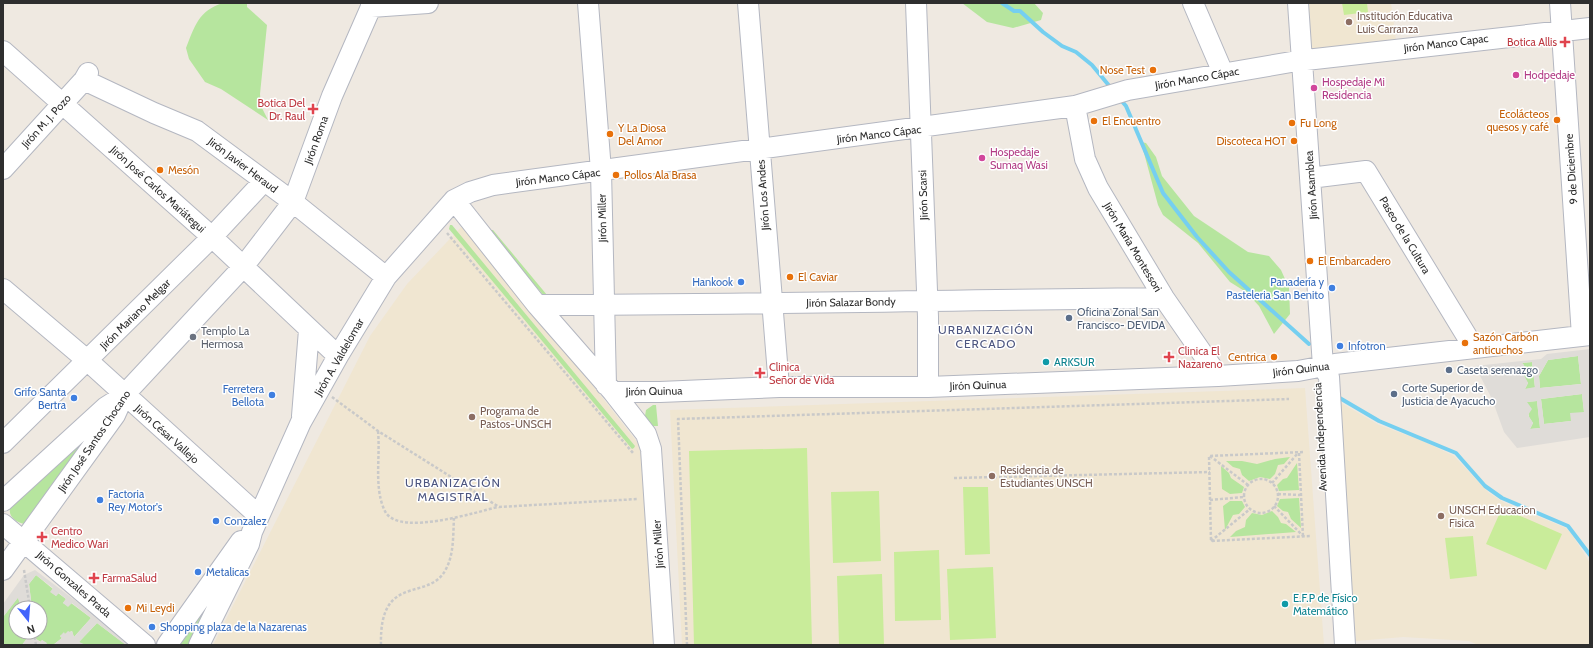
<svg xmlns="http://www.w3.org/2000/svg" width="1593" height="648" viewBox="0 0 1593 648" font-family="Cabin,sans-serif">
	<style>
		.education { fill: #f0e6d1 }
		.green { fill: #b6e59e }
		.pitch { fill: #c9ec9a }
		.plaza { fill: #dfdcd8; fill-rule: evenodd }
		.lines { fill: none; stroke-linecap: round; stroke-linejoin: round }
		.stream { stroke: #75cff0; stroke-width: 4 }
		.minor-casing { stroke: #b4b7c1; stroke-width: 22 }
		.path { stroke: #c9c9c9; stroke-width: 2.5; stroke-dasharray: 3 2; stroke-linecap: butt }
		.minor { stroke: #fff; stroke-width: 20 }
		.education-dot { fill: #8d6e63; stroke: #fff; stroke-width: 1.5 }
		.health-dot { fill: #e0444e; stroke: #fff; stroke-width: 1.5 }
		.food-dot { fill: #e8710a; stroke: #fff; stroke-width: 1.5 }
		.hotel-dot { fill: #d1479c; stroke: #fff; stroke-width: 1.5 }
		.shop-dot { fill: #3f7fe0; stroke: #fff; stroke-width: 1.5 }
		.service-dot { fill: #5c6f8a; stroke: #fff; stroke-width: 1.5 }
		.worship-dot { fill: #6b7280; stroke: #fff; stroke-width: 1.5 }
		.culture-dot { fill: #0f9aa8; stroke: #fff; stroke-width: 1.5 }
		.labels { text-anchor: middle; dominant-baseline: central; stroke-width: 3; stroke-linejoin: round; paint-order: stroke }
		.education-label { font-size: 11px; fill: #785e54; stroke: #fff; text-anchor: start }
		.health-label { font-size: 11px; fill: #be3a42; stroke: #fff; text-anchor: start }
		.street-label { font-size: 11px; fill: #2e2e2e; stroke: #fff }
		.food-label { font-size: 11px; fill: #c56008; stroke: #fff; text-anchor: start }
		.hotel-label { font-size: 11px; fill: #b23c85; stroke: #fff; text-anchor: start }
		.shop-label { font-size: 11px; fill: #366cbe; stroke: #fff; text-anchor: start }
		.service-label { font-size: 11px; fill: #4e5e75; stroke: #fff; text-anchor: start }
		.worship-label { font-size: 11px; fill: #5b616d; stroke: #fff; text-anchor: start }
		.culture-label { font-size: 11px; fill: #0d838f; stroke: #fff; text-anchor: start }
		.neighbourhood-label { font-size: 12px; letter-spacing: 1px; fill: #4d5680; stroke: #fff }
	</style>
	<rect width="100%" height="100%" fill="#efe9e1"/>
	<!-- education -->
	<path class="education" d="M1303,3H1391L1396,40L1307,52Z
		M465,223L645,452L661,645H213L370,336L407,284Z
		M1305,388L1324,645H682L670,410Z
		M1338,401L1379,425L1423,441L1454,456L1489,493L1505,503L1566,528L1571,533L1590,563V645H1478L1469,641L1403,637L1356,641Z"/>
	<!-- green -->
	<path class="green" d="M223,3H247V7L267,25L260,94L261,106L268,120L221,89L205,82L189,59L186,48C195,26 198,11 223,3Z
		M962,3H1034L1043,13L1041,20L1013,28L987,22Z
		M1141,142L1146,143L1156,157L1162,176L1194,216L1248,252L1269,256L1281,270L1289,288L1290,314L1274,334L1259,306L1246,292L1230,282L1198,243L1163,215L1158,205Z
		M450,225H452L635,446L634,448L632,449L449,229Z
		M490,230H493L547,295L545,297L490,232Z
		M1578,356L1581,384L1540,388L1539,376L1548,360Z
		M1532,362L1535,388L1525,389L1528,383L1524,377V365L1522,363Z
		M1582,394L1584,412L1571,421L1544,424L1541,399Z
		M1537,401L1540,428L1530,429L1533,423L1529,417L1527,402Z
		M653,405H656L658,426H652L645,416L646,410Z
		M110,411L25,524C17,523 8,517 10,508Z
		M1290,457L1284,464L1278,465L1275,474L1270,479L1260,477L1249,481L1242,475L1240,469L1233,467L1226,461H1242L1257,464L1275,459Z
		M1297,463L1299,490L1279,491L1277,485L1283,479L1287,478Z
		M1221,466L1229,473L1231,478L1244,487L1242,493L1230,494L1222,489Z
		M1299,498L1301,528L1291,519L1288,512L1283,511L1277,506L1280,499Z
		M1230,501H1242L1245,507L1239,514L1233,515L1225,530L1223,506Z
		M1272,511L1278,517L1281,523L1286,524L1296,532L1230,537L1236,531L1245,527L1246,520L1252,513L1262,515Z
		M36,575L53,589L51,592L56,596L58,593L66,599L63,603L68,606L71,603L91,618L74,637L72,631L60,636L62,638L53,645H46V643L42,640L41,642L36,639L35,632H40V608H32L29,584Z
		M18,597L21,608H16V632H27L28,637L22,645H3V617Z
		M210,598L193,645H179Z
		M97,623L126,645H83L79,642Z"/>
	<!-- pitch -->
	<path class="pitch" d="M1342,3H1367L1368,12L1344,15Z
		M807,448L812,645H694L689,451Z
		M963,487H988L990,554L965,555Z
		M879,491L881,561L833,563L831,492Z
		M1502,508L1562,534L1546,570L1486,544Z
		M1473,536L1477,576L1450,579L1445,538Z
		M939,550L941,620L895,621L894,552Z
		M993,567L996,638L950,640L947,569Z
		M882,574L884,645H839L837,576Z"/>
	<!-- plaza -->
	<path class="plaza" d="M1590,349V437L1517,448L1504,432L1492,399L1475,366L1541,359L1547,354ZM1578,356L1581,384L1540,388L1539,376L1548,360ZM1532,362L1535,387L1525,389L1528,383L1524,375L1527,369L1522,363ZM1582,394L1584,412L1570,413L1571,421L1544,424L1541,399ZM1537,401L1540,428L1530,429L1533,423L1528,415L1532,409L1527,402Z
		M35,570L97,617L131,645H126L97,623L79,642L86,645H53L62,638L60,636L64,632L65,634L68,631L70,632L72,631L74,637L91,618L72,603L68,607L63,603L66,599L59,593L56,596L50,592L53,588L36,575L29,584L32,608H21L18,598L3,617V604L24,575Z
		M27,632H35L36,639L40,642L42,640L47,643L46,645H22L28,637Z"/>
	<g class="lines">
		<!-- stream -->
		<path class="stream" d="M1002,3L1014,11H1020L1043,32L1062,46L1076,52L1092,65L1111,88
			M1119,98L1126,106L1163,193L1197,237L1229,272L1309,344
			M1338,397L1379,421L1456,453L1485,486L1502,498L1568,526L1590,555"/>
		<!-- minor casing -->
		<g class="minor-casing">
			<path id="minor" d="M588,3L601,171L606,385
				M748,3L779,387
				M916,3L928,317V387
				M1193,3L1223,73
				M1298,3L1323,366L1329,377L1345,645
				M1560,3L1582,336
				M371,7L428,3
				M3,51L212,237L338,356
				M84,80L154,113L197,131L293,202L386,277
				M1075,106L1085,159L1098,188L1164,298L1218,376
				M3,169L84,80L88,73
				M1310,178L1366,171L1474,348
				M454,200L537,305L613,392L646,434L651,449L664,645
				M3,289L88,361L259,516
				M537,305C746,305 955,300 1164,298
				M613,392H660L779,387H928L1218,376L1298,371L1335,364L1590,335
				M302,416L309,330
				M3,443L212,237L264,181
				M3,501L106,407L117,400
				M3,524L145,645
				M3,570L115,415L124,395L243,267L293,202L332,96L371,7V3
				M167,645L241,541
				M199,645L249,544L252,532L301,422L338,356L386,277L454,200L470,192L493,185L1075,106L1128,90L1297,61L1590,28"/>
		</g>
		<!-- path -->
		<path class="path" d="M447,233L633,453
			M332,397L378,431L499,507L638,499
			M378,431C380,453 376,475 380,496C381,501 383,508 386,513C402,536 476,512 498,507
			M1303,452L1209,456L1211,541L1310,536
			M1299,453L1303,537
			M1210,456L1248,485
			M954,478L1210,472
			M1244 496a17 17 0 1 1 34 0a17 17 0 1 1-34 0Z
			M1272,483L1298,453
			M1278,494L1300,495
			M1210,500L1244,497
			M1274,506L1303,536
			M1211,541L1250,509
			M24,570L30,608
			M34,632L36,645
			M381,645C379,571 429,603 446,569C454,554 453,535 454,518
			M687,645L678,419L1289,399"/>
		<!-- minor -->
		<use href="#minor" class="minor"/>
	</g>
	<!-- markers -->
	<g class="education-dot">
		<circle cx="1349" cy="22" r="4"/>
		<circle cx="472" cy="417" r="4"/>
		<circle cx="992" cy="476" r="4"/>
		<circle cx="1441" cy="516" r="4"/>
	</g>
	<g class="health-dot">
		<path d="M1563 36h4v4h4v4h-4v4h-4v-4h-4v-4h4z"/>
		<path d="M311 103h4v4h4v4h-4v4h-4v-4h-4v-4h4z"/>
		<path d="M1167 351h4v4h4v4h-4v4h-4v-4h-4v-4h4z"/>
		<path d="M758 367h4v4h4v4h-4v4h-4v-4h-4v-4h4z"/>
		<path d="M40 531h4v4h4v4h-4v4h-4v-4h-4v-4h4z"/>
		<path d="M92 572h4v4h4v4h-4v4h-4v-4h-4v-4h4z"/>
	</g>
	<g class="food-dot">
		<circle cx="1153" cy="70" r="4"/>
		<circle cx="1557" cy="120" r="4"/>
		<circle cx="1094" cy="121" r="4"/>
		<circle cx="1292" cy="123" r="4"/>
		<circle cx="610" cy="134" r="4"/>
		<circle cx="1294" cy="141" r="4"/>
		<circle cx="160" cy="170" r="4"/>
		<circle cx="616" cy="175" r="4"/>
		<circle cx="1310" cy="261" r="4"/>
		<circle cx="790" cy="277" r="4"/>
		<circle cx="1465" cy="343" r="4"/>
		<circle cx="1274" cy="357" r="4"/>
		<circle cx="128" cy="608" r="4"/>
	</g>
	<g class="hotel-dot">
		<circle cx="1516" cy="75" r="4"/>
		<circle cx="1314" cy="88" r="4"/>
		<circle cx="982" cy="158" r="4"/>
	</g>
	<g class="shop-dot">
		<circle cx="741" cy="282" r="4"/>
		<circle cx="1332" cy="288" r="4"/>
		<circle cx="1340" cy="346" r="4"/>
		<circle cx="272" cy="395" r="4"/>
		<circle cx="74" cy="398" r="4"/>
		<circle cx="100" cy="500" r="4"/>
		<circle cx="216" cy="521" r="4"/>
		<circle cx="198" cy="572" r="4"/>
		<circle cx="152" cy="627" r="4"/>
	</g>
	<g class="service-dot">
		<circle cx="1069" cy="318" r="4"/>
		<circle cx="1449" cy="370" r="4"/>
		<circle cx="1394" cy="394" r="4"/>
	</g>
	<circle class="worship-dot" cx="193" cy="337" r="4"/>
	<g class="culture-dot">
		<circle cx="1046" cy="362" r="4"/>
		<circle cx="1285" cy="604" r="4"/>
	</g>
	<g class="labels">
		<!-- education labels -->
		<g class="education-label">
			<text x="1357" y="16">Institución Educativa<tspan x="1357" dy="13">Luis Carranza</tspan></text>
			<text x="480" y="411">Programa de<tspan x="480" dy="13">Pastos-UNSCH</tspan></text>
			<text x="1000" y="470">Residencia de<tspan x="1000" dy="13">Estudiantes UNSCH</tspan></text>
			<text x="1449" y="510">UNSCH Educacion<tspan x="1449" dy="13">Fisica</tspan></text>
		</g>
		<!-- health labels -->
		<g class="health-label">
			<text x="1557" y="42" text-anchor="end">Botica Allis</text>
			<text x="305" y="103" text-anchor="end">Botica Del<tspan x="305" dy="13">Dr. Raul</tspan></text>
			<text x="1178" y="351">Clinica El<tspan x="1178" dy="13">Nazareno</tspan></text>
			<text x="769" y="367">Clinica<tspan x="769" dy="13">Señor de Vida</tspan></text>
			<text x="51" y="531">Centro<tspan x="51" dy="13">Medico Wari</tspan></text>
			<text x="102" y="578">FarmaSalud</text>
		</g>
		<!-- street labels -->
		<g class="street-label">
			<text transform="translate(1446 43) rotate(-7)">Jirón Manco Capac</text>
			<text transform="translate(1197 78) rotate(-10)">Jirón Manco Cápac</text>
			<text transform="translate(46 121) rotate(-48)">Jirón M. J. Pozo</text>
			<text transform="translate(879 134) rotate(-7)">Jirón Manco Cápac</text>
			<text transform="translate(316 140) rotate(-70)">Jirón Roma</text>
			<text transform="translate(243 165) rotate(37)">Jirón Javier Heraud</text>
			<text transform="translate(1571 169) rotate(-94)">9 de Diciembre</text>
			<text transform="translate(558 177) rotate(-7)">Jirón Manco Cápac</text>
			<text transform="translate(1311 185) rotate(-94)">Jirón Asamblea</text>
			<text transform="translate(158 189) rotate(42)">Jirón José Carlos Mariátegui</text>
			<text transform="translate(763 195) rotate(-94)">Jirón Los Andes</text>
			<text transform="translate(923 195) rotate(-92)">Jirón Scarsi</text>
			<text transform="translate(602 218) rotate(-91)">Jirón Miller</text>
			<text transform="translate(1405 235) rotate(59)">Paseo de la Cultura</text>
			<text transform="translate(1133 247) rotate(59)">Jirón María Montessori</text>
			<text transform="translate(851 302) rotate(-1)">Jirón Salazar Bondy</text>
			<text transform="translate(135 314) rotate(-45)">Jirón Mariano Melgar</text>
			<text transform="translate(339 357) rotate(-60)">Jirón A. Valdelomar</text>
			<text transform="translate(1301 369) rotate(-7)">Jirón Quinua</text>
			<text transform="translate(978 385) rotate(-2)">Jirón Quinua</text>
			<text transform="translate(654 391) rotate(-1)">Jirón Quinua</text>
			<text transform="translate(167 434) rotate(42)">Jirón César Vallejo</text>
			<text transform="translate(1320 437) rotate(-93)">Avenida Independencia</text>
			<text transform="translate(94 441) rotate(-56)">Jirón José Santos Chocano</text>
			<text transform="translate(658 544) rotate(-94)">Jirón Miller</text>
			<text transform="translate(74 584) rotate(41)">Jirón Gonzales Prada</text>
		</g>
		<!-- food labels -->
		<g class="food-label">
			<text x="1145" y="70" text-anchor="end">Nose Test</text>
			<text x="1549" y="114" text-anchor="end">Ecolácteos<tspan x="1549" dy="13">quesos y café</tspan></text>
			<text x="1102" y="121">El Encuentro</text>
			<text x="1300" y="123">Fu Long</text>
			<text x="618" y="128">Y La Diosa<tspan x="618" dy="13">Del Amor</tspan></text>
			<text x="1286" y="141" text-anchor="end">Discoteca HOT</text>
			<text x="168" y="170">Mesón</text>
			<text x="624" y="175">Pollos Ala Brasa</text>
			<text x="1318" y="261">El Embarcadero</text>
			<text x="798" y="277">El Caviar</text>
			<text x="1473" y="337">Sazón Carbón<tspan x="1473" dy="13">anticuchos</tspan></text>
			<text x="1266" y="357" text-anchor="end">Centrica</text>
			<text x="136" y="608">Mi Leydi</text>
		</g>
		<!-- hotel labels -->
		<g class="hotel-label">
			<text x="1524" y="75">Hodpedaje</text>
			<text x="1322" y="82">Hospedaje Mi<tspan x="1322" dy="13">Residencia</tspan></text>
			<text x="990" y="152">Hospedaje<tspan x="990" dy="13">Sumaq Wasi</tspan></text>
		</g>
		<!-- shop labels -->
		<g class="shop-label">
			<text x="733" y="282" text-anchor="end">Hankook</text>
			<text x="1324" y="282" text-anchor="end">Panadería y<tspan x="1324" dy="13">Pasteleria San Benito</tspan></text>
			<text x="1348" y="346">Infotron</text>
			<text x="264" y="389" text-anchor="end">Ferretera<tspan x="264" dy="13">Bellota</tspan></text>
			<text x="66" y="392" text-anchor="end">Grifo Santa<tspan x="66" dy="13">Bertra</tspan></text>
			<text x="108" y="494">Factoria<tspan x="108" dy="13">Rey Motor's</tspan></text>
			<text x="224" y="521">Conzalez</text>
			<text x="206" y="572">Metalicas</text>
			<text x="160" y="627">Shopping plaza de la Nazarenas</text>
		</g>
		<!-- service labels -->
		<g class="service-label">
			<text x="1077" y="312">Oficina Zonal San<tspan x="1077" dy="13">Francisco- DEVIDA</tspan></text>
			<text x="1457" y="370">Caseta serenazgo</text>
			<text x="1402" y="388">Corte Superior de<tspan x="1402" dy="13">Justicia de Ayacucho</tspan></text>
		</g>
		<!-- worship labels -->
		<g class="worship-label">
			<text x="201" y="331">Templo La<tspan x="201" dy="13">Hermosa</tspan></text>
		</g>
		<!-- culture labels -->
		<g class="culture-label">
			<text x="1054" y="362">ARKSUR</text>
			<text x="1293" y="598">E.F.P de Físico<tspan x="1293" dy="13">Matemático</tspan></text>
		</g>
		<!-- neighbourhood labels -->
		<g class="neighbourhood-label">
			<text x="986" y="329">URBANIZACIÓN<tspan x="986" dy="14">CERCADO</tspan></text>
			<text x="453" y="482">URBANIZACIÓN<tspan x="453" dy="14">MAGISTRAL</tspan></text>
		</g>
	</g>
	<!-- border -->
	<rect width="1593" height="648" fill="none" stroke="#2e2e2e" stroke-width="8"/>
	<!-- north arrow -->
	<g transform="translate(28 620) rotate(163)"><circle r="19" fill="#ffffff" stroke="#ababab"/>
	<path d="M0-3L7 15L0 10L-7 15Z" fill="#4264fb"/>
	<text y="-6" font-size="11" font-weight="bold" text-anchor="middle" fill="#2e2e2e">N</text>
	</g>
</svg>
